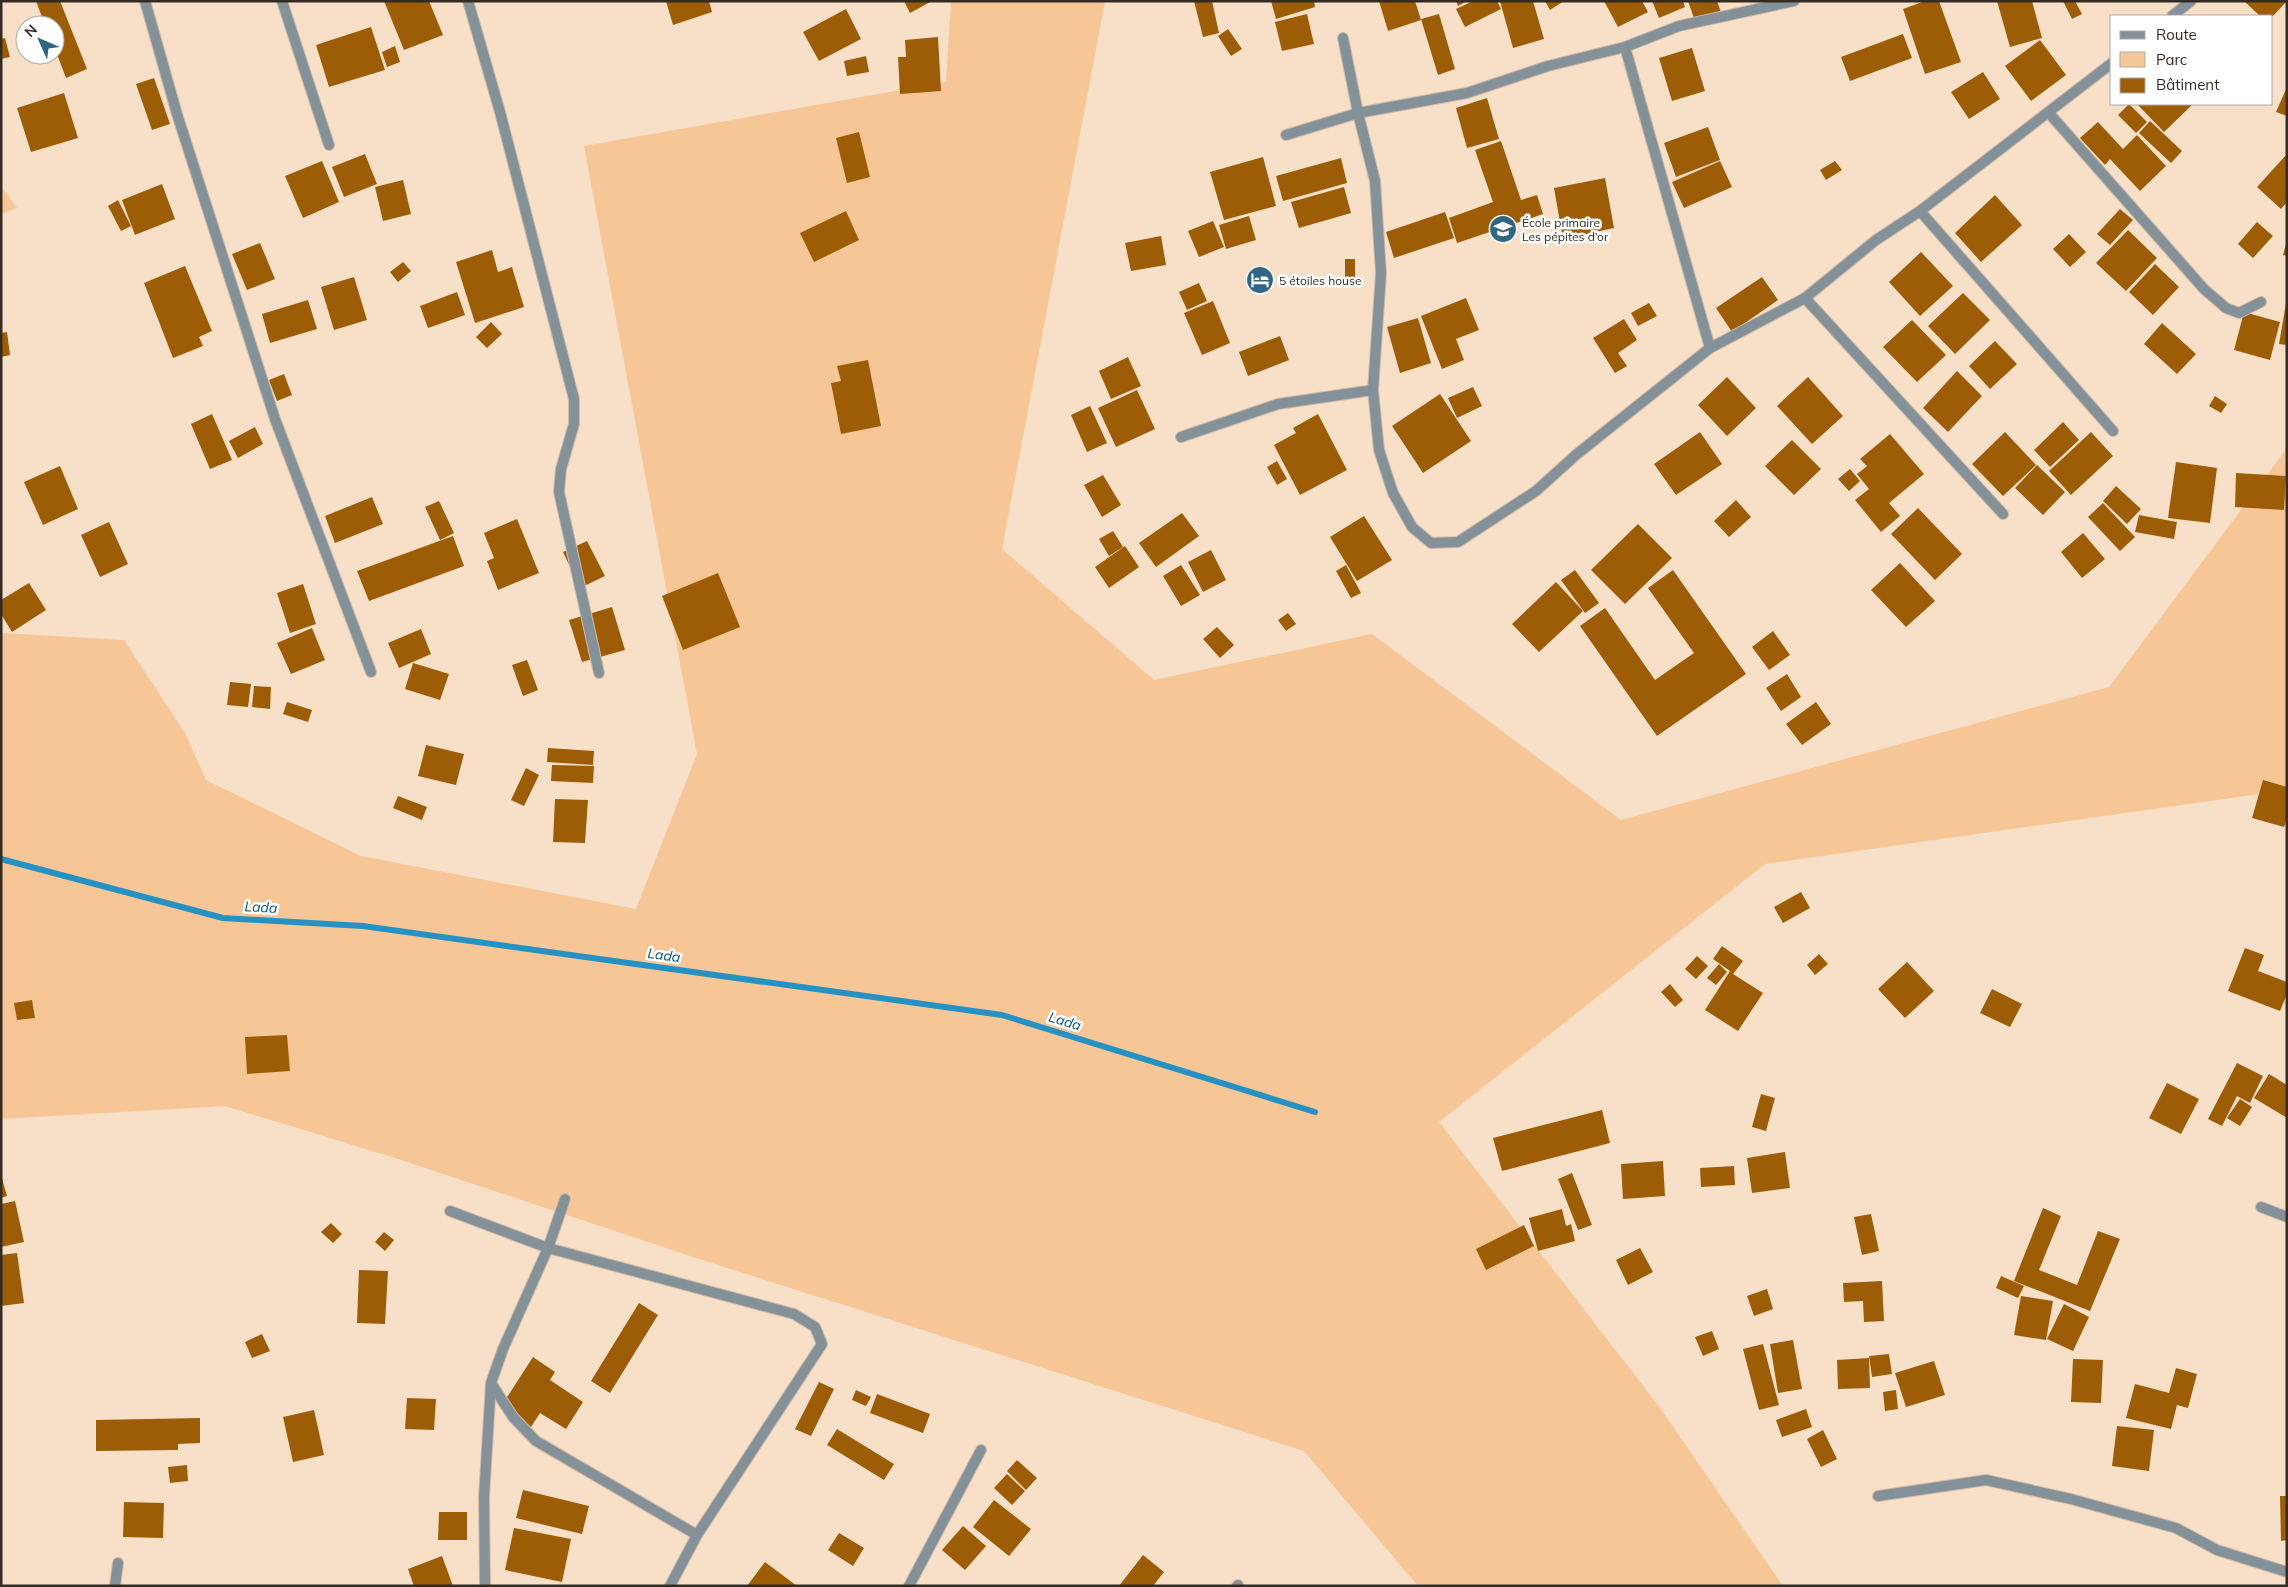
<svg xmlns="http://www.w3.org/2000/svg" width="2288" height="1587" viewBox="0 0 2288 1587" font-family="Mulish,sans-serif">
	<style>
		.green { fill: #f6c697 }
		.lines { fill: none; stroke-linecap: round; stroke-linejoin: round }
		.stream { stroke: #2692c3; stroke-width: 6 }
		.building { fill: #9c5d06 }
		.lane-casing { stroke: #d0bba7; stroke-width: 12 }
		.street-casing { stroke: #d0bba7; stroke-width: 12 }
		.lane { stroke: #859199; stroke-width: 10 }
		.street { stroke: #859199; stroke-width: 10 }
		.labels { text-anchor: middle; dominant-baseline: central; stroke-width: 5; stroke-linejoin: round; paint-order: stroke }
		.poi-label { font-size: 12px; fill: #342b22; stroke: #fff; text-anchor: start }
		.water-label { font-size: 14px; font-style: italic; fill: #005576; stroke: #fff }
	</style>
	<rect width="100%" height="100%" fill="#f7dfc8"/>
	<!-- green -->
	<path class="green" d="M951,1H1105L1002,549L1154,680L1372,634L1621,820L2109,687L2287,448V790L1765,864L1439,1122L1658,1405L1783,1586H1418L1304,1451L696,1258L395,1158L225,1106L1,1119V633L124,640L185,733L206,780L361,856L636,909L697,754L584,146L946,82Z
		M1,186L17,208L1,214Z"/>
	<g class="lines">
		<!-- stream -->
		<path class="stream" d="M1,859L223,918L363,926L1002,1015L1315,1112"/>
	</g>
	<!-- building -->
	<path class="building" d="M36,1H60L87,69L66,78L55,49V25H45Z
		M384,1H429L443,35L404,50Z
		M666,1H709L712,12L673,25Z
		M904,1H932L910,13Z
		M1194,1H1212L1219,33L1203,37Z
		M1271,1H1314L1315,7L1276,19Z
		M1379,1H1415L1421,20L1388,31Z
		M1456,1H1467L1458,6Z
		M1473,1H1497L1501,9L1465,27L1456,9Z
		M1500,1H1533L1544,39L1513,48Z
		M1545,1H1564L1550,10Z
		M1604,1H1642L1648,12L1618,27Z
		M1652,1H1683L1685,7L1659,18Z
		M1688,1H1717L1722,15L1696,24Z
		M1925,1H1939L1961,62L1925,74L1903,9Z
		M1997,1H2032L2042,38L2010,47Z
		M2063,1H2075L2082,14L2072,19Z
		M2244,1H2287L2273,16H2260Z
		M846,9L861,39L819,61L803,32Z
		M1307,14L1314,44L1282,51L1275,22Z
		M1439,14L1455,69L1438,75L1421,19Z
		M371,27L385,70L329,87L316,45Z
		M1228,29L1242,49L1231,56L1218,36Z
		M1903,34L1912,58L1850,81L1841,57Z
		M938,37L941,91L900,94L898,57H906L905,40Z
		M5,38L10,57L1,59V39Z
		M2040,40L2066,75L2031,101L2005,66Z
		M395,46L400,62L387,67L382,52Z
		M1692,48L1705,91L1672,101L1659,58Z
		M866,56L869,72L847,76L844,61Z
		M1983,72L2000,99L1969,119L1951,92Z
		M154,78L170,124L152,130L136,84Z
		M2287,87V116L2276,112Z
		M64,93L78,138L31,152L17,108Z
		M1487,98L1499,139L1467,148L1456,108Z
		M2129,104L2147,122L2136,133L2118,115Z
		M2137,104H2193L2164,132Z
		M2150,121L2182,151L2171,163L2139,133Z
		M2098,122L2123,149L2137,135L2166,166L2140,191L2110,159L2105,165L2080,138Z
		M1708,127L1720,160L1676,177L1664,143Z
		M859,132L870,177L847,183L836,138Z
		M1501,141L1521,200L1537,195L1543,214L1457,243L1449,218L1493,202L1475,150Z
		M365,154L377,184L344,197L332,167Z
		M2287,154V202L2281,209L2257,187Z
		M1263,157L1276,206L1224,220L1210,172Z
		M1341,158L1347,183L1283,201L1276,176Z
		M322,161L339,202L303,218L285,176Z
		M1720,161L1732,187L1684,208L1672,182Z
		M1835,161L1842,170L1826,180L1820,170Z
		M1605,178L1614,228L1563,239L1554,188Z
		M403,180L411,214L383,221L375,187Z
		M162,184L175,219L135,235L122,200Z
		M1344,187L1351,213L1299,228L1291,202Z
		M1995,195L2022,225L1981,262L1955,233Z
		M118,200L131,226L121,231L108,206Z
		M2120,209L2133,220L2110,245L2097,234Z
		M846,211L859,240L814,262L800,233Z
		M1445,212L1454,238L1394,258L1386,232Z
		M1249,216L1256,240L1226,249L1219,225Z
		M1213,221L1224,247L1199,257L1188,231Z
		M2257,222L2273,236L2253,258L2238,244Z
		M2128,230L2157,258L2126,291L2096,263Z
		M2069,234L2086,252L2070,267L2053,249Z
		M1161,236L1166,265L1131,271L1125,243Z
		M260,243L275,279L247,290L232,254Z
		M2286,244H2287V256L2283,255Z
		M492,250L498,272L512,267L524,307L475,323L456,262Z
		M1921,252L1953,286L1920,316L1889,282Z
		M1345,259H1355V286H1345Z
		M403,262L411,271L398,282L390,272Z
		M2155,264L2179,287L2153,315L2129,292Z
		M185,266L212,331L199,337L203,346L173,358L144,283Z
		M354,277L367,320L334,330L321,287Z
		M1762,277L1778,300L1732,332L1716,308Z
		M1199,283L1207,301L1187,310L1179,292Z
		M457,292L465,315L428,328L420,306Z
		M1963,293L1990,320L1955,354L1928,326Z
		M1466,298L1479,330L1456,339L1464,360L1442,369L1421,316Z
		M308,300L317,329L270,343L262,314Z
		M1213,301L1230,343L1202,355L1184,313Z
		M1649,303L1657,316L1638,326L1631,313Z
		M2286,303H2287V345L2279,344Z
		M2244,312L2280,322L2270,360L2234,350Z
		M1418,318L1431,363L1400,373L1387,327Z
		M1624,319L1637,340L1618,353L1627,366L1615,373L1593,338Z
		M1912,320L1946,355L1917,382L1883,347Z
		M491,322L502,334L487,348L476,337Z
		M2162,323L2196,354L2177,374L2144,344Z
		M7,332L10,355L1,357V333Z
		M1280,336L1289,360L1248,376L1239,352Z
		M1995,341L2017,364L1990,389L1969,366Z
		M1128,357L1141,386L1111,399L1099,371Z
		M868,360L881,426L841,434L831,383L841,381L837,366Z
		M1957,371L1982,396L1948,432L1923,408Z
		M284,374L292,395L277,401L269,380Z
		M1727,377L1756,408L1727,436L1698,405Z
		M1808,377L1843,416L1812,444L1777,406Z
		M1473,387L1482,406L1457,418L1448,398Z
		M1137,390L1155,429L1116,447L1098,408Z
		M1440,394L1471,441L1423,473L1392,426Z
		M2215,396L2227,404L2221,413L2209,406Z
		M1090,406L1107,443L1087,452L1071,415Z
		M212,414L232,460L210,469L191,424Z
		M1318,414L1347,470L1300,495L1274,445L1296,433L1293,428Z
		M2063,422L2079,440L2050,467L2034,450Z
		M255,427L263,444L238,458L229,441Z
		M1700,432L1722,464L1676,495L1654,464Z
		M2005,432L2036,465L2003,496L1972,464Z
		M2091,432L2113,456L2071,495L2049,471Z
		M1890,434L1924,474L1889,503L1900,516L1881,532L1855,500L1869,489L1857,474L1867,466L1860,459Z
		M1792,440L1821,469L1794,495L1765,466Z
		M1277,461L1287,479L1277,485L1267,467Z
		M2176,462L2217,468L2210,523L2168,518Z
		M2037,465L2065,492L2043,515L2015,488Z
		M60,466L78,509L43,525L24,482Z
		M1850,469L1860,481L1849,491L1838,479Z
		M2236,473L2286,476L2284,510L2235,507Z
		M1103,475L1121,505L1102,517L1084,485Z
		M2116,486L2141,509L2127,524L2103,501Z
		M372,497L383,524L335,543L325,516Z
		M1736,500L1751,517L1729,537L1714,521Z
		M439,501L454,533L440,540L425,507Z
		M2103,503L2135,537L2120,551L2088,517Z
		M1918,508L1962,554L1935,580L1891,534Z
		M1182,513L1199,536L1156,567L1139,543Z
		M2139,515L2177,522L2174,539L2135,532Z
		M1364,516L1392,560L1357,581L1330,537Z
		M517,519L539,573L498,590L487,561L494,558L484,533Z
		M109,522L128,564L100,577L81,535Z
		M1638,524L1672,558L1625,604L1591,570Z
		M1113,531L1123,547L1109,556L1099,539Z
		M2083,533L2105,559L2082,578L2061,552Z
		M453,536L464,566L369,601L357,571Z
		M587,541L605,576L580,588L563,552Z
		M1125,546L1139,567L1109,588L1095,567Z
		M1211,550L1226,580L1203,592L1188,562Z
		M1900,563L1935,601L1906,627L1871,590Z
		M1181,565L1200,595L1181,606L1163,576Z
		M1346,565L1361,593L1351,598L1336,571Z
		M1575,570L1599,603L1585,613L1561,580Z
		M1673,570L1746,674L1657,736L1580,626L1605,608L1655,680L1694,653L1648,588Z
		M718,573L740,627L683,650L662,596Z
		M1556,582L1583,611L1539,652L1512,624Z
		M29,583L46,610L12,632L1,614V600Z
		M303,584L316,624L290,633L277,593Z
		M612,607L625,650L582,662L569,620Z
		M1288,613L1296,624L1286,631L1278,620Z
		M1217,627L1234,645L1220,658L1203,639Z
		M312,628L325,660L291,674L277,643Z
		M421,629L431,654L399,668L388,643Z
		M1773,631L1790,655L1769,670L1752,647Z
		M527,660L538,690L523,696L512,665Z
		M413,663L449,674L440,700L405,689Z
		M1787,674L1801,697L1781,711L1766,688Z
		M230,682L251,684L248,707L227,705Z
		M254,686L271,687L270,709L252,707Z
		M287,702L312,710L308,722L283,714Z
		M1816,702L1831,724L1802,745L1786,724Z
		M426,745L464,754L456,785L418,776Z
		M548,748L594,751L593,765L547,762Z
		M552,765L594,766L593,783L551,781Z
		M526,768L539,775L524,806L511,800Z
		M2263,780L2287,787V819L2284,827L2252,818Z
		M398,796L427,807L422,820L393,808Z
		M555,799L588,800L585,843L553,842Z
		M1801,892L1810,908L1783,923L1774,907Z
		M1722,946L1743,961L1733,974L1763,993L1738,1031L1705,1010L1730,971L1713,959Z
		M2245,948L2264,955L2258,971L2287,982V994L2280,1011L2228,991Z
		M1819,954L1828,964L1815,975L1807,965Z
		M1697,956L1708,966L1696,979L1685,969Z
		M1907,962L1934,991L1905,1018L1878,989Z
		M1719,964L1727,972L1716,985L1707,978Z
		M1670,984L1683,1000L1675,1007L1661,992Z
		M1992,989L2022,1004L2010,1027L1980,1013Z
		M32,1000L35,1018L17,1020L14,1003Z
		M287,1035L290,1071L247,1074L245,1037Z
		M2237,1063L2263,1076L2250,1103L2237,1096L2222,1126L2208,1119Z
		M2269,1074L2287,1085V1118L2254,1098Z
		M2167,1083L2199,1099L2181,1134L2149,1118Z
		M1761,1094L1775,1098L1766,1131L1752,1127Z
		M2240,1099L2252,1107L2240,1126L2227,1118Z
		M1602,1110L1610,1143L1502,1171L1493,1138Z
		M1785,1152L1790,1188L1752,1193L1747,1158Z
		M1663,1161L1665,1196L1623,1199L1621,1164Z
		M1734,1166L1735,1185L1701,1187L1700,1168Z
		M1572,1173L1592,1225L1578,1230L1558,1179Z
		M1,1175L7,1196L1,1198Z
		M15,1201L24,1242L1,1247V1204Z
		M2043,1208L2061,1216L2039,1270L2077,1285L2098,1231L2120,1239L2090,1311L2014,1281Z
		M1562,1209L1566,1226L1571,1224L1575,1241L1538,1251L1529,1218Z
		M1871,1214L1879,1251L1862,1255L1854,1217Z
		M331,1223L342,1234L333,1243L321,1232Z
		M1524,1225L1534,1246L1486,1270L1476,1249Z
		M384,1232L394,1240L385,1251L375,1242Z
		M1640,1248L1653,1272L1628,1285L1616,1260Z
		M17,1253L24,1303L1,1306V1255Z
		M359,1270L388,1271L385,1324L357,1323Z
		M2001,1276L2024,1286L2018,1298L1996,1288Z
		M1882,1281L1884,1321L1864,1322L1863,1301L1844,1302L1843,1283Z
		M1767,1289L1773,1309L1754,1316L1747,1296Z
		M2021,1296L2053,1301L2046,1340L2014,1335Z
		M639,1303L658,1315L610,1393L591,1381Z
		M2064,1304L2089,1317L2073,1351L2047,1339Z
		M1712,1331L1719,1349L1703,1356L1695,1337Z
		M262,1334L270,1351L252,1358L245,1342Z
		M1793,1340L1802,1389L1778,1393L1770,1344Z
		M1763,1344L1779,1405L1759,1410L1743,1349Z
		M1889,1354L1892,1374L1872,1377L1869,1356Z
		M533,1357L555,1372L550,1380L583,1402L566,1429L540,1413L531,1427L500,1408Z
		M1869,1358L1870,1388L1838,1389L1837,1360Z
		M2073,1359L2103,1360L2101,1403L2071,1402Z
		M1934,1361L1945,1395L1906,1407L1895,1373Z
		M2176,1368L2197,1374L2188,1408L2177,1405L2171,1429L2126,1418L2135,1384L2169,1393Z
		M819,1382L834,1389L811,1436L795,1429Z
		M856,1390L871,1397L866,1406L852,1400Z
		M1896,1390L1898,1409L1885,1411L1883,1392Z
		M877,1394L930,1414L923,1433L870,1413Z
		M407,1398L436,1399L434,1430L405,1429Z
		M1806,1409L1812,1427L1782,1437L1776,1420Z
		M314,1410L324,1455L293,1462L283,1417Z
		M200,1418V1443L178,1444V1450L96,1451V1420Z
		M2117,1426L2154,1430L2149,1471L2112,1466Z
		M837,1429L894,1464L884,1480L827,1445Z
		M1823,1430L1837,1459L1821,1467L1807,1439Z
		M1017,1460L1037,1478L1026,1490L1007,1471Z
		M187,1465L188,1481L170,1483L168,1467Z
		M1007,1474L1025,1491L1012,1505L994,1488Z
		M523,1490L589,1506L582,1534L516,1518Z
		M2280,1496H2287V1540L2281,1541Z
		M994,1500L1031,1529L1009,1556L973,1527Z
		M124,1502L164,1503L163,1538L123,1537Z
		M439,1512H467V1540H438Z
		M963,1526L986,1546L965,1570L942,1550Z
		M514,1528L571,1539L562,1582L505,1570Z
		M839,1533L864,1548L853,1566L828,1550Z
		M1143,1555L1164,1572L1153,1586H1119Z
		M442,1556L453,1586H414L408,1569Z
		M765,1562L797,1586H747Z"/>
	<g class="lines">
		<!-- lane casing -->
		<g class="lane-casing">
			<path id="lane" d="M1181,437L1278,404L1373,390"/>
		</g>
		<!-- street casing -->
		<g class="street-casing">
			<path id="street" d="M145,1L177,114L275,419L371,672
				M282,1L329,145
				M468,1L500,112L574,399V424L561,469L559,492L599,673
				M2172,16L2191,1
				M1343,38L1358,113L1375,181L1381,273L1373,390L1379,450L1393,493L1412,527L1431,543L1458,542L1536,491L1577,454L1710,348L1805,298L1876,240L1920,211L2112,63
				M1625,47L1710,348
				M2048,112L2204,289L2226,308L2239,313L2261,302
				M1286,135L1358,113L1467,93L1548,66L1625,47L1679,26L1794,1
				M1920,211L2113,431
				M1805,298L2003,514
				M2261,1207L2287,1217
				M450,1211L548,1248L794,1314L815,1327L822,1344L697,1535L670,1586
				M491,1383L513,1417L536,1441L697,1535
				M1878,1496L1986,1480L2071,1499L2176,1528L2217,1550L2287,1572
				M115,1586L118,1563
				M485,1586L484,1497L491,1383L503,1349L548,1248L565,1199
				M909,1586L981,1450
				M1237,1586L1238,1585"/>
		</g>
		<!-- lane -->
		<use href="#lane" class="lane"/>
		<!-- street -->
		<use href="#street" class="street"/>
	</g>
	<!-- icons -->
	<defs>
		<g id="school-disc" transform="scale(1.4375)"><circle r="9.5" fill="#316682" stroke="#fff"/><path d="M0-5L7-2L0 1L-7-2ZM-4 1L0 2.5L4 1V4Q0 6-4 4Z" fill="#fff"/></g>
		<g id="hotel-disc" transform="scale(1.4375)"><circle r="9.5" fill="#316682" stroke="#fff"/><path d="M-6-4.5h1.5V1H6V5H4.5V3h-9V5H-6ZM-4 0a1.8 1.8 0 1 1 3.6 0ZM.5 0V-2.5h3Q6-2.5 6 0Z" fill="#fff"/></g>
	</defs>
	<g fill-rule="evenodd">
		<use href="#school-disc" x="1503" y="229"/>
		<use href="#hotel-disc" x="1260" y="280"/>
	</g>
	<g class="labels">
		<!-- poi labels -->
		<g class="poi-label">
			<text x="1522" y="222">École primaire<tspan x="1522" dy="14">Les pépites d’or</tspan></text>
			<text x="1279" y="280">5 étoiles house</text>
		</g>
		<!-- water labels -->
		<g class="water-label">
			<text transform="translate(261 907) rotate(3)">Lada</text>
			<text transform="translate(664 955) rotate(8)">Lada</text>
			<text transform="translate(1065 1021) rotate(17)">Lada</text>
		</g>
	</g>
	<!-- border -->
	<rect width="2288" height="1587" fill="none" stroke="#342b22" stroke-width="5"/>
	<!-- legend -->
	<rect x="2110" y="15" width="162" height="90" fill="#ffffff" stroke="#aeaaa7"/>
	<rect x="2120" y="31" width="25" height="8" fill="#859199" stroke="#aeaaa7"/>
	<text x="2156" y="40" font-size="15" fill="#342b22">Route</text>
	<rect x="2120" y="52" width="25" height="15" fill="#f6c697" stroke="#aeaaa7"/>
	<text x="2156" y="65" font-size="15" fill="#342b22">Parc</text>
	<rect x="2120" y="78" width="25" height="15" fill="#9c5d06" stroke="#aeaaa7"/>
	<text x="2156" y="90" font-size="15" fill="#342b22">Bâtiment</text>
	<!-- north arrow -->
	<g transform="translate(40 40) rotate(315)"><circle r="24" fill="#ffffff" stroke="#aeaaa7"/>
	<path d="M0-4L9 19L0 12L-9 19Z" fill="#316682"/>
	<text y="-8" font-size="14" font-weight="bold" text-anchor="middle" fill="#342b22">N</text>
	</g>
</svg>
